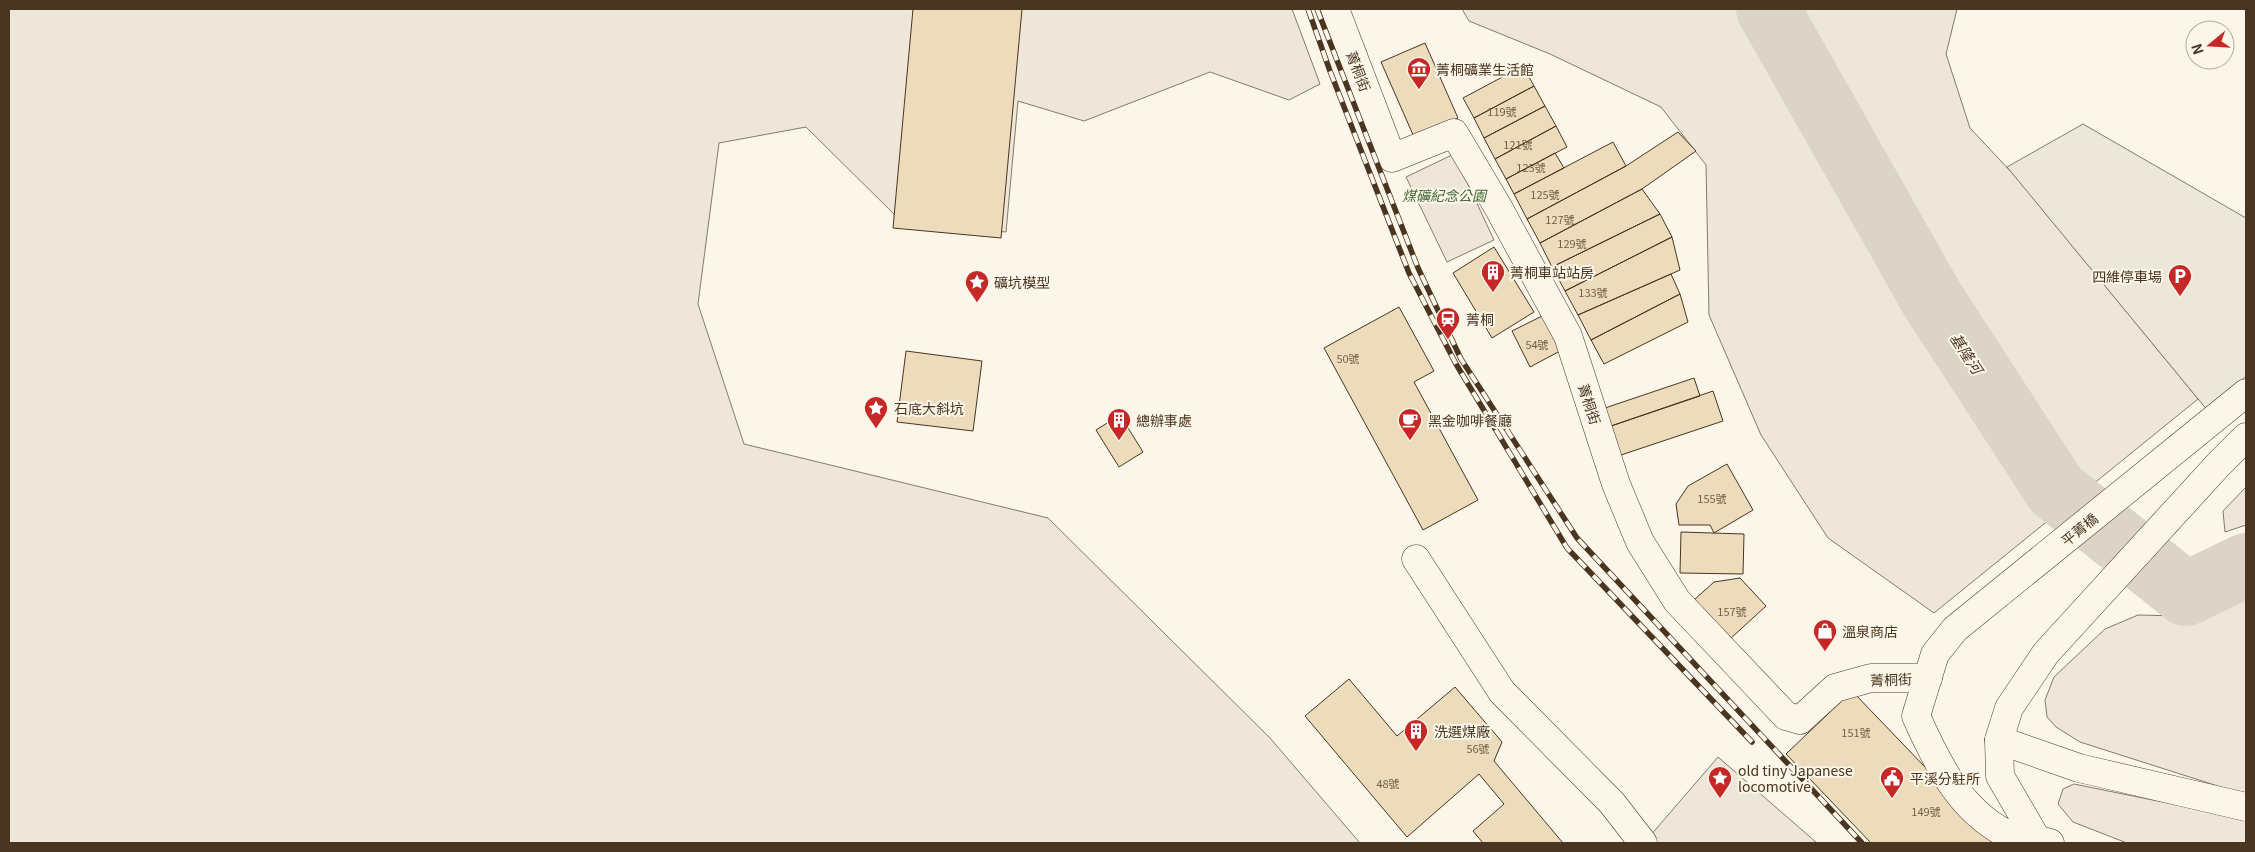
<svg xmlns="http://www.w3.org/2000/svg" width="2255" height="852" viewBox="0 0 2255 852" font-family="Georgia,'Noto Sans TC',serif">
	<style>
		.green { fill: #ede6d9; stroke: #887966 }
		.parking { fill: #ede7d9; stroke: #887966 }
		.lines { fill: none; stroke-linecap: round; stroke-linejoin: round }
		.river { stroke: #dcd4c6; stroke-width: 64 }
		.building { fill: #ecdcbc; stroke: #4a3520 }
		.minor-casing { stroke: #4a3520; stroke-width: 29 }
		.major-casing { stroke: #4a3520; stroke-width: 29 }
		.minor { stroke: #fbf6e9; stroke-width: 28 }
		.major { stroke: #fbf6e9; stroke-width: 28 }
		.rail-casing { stroke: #4a3520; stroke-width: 5.5 }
		.rail { stroke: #fbf6e9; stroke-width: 4; stroke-dasharray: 11; stroke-linecap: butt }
		.labels { text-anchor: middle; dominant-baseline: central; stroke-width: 4; stroke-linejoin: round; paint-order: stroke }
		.number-label { font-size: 11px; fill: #725f47 }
		.poi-label { font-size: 14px; fill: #4a3520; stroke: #fbf6e9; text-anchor: start }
		.street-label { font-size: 14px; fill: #4a3520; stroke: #fbf6e9 }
		.park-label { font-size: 14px; font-style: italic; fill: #436837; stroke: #fbf6e9 }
		.water-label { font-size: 15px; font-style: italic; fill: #4a3520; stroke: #fbf6e9 }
	</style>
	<rect width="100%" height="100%" fill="#fbf6e9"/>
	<!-- green -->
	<path class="green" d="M9,9H1292L1320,84L1289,100L1210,72L1084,121L1018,101L1006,232L903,223L806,127L719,143L698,304L744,444L1048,518L1270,738L1360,843H9Z
		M1462,9H1957L1946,54L1970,128L2014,175L2198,399L1934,613L1828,538L1761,435L1709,315L1706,165L1661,107L1550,54L1469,21Z
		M1454,154L1494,240L1447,262L1406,177Z
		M2246,487V525L2225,532L2223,511Z
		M2246,589V795L2080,742L2056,727L2047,717L2045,700L2054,677L2105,629L2138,615L2178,616L2204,620Z
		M1718,757L1817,843H1644Z
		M2074,784L2246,819V843H2127L2073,822L2058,804L2063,789Z"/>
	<!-- parking -->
	<path class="parking" d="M2083,124L2246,218V376L2208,411L2007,167Z"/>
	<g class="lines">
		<!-- river -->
		<path class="river" d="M1768,9L1932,299L2056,490L2186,594L2246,565"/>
	</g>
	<!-- building -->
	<path class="building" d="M913,9H1022L1001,238L893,228Z
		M1425,43L1458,118L1414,137L1381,62Z
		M1523,66L1534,86L1474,118L1463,98Z
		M1534,86L1545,106L1484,138L1474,118Z
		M1545,106L1556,126L1495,159L1484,138Z
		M1556,126L1567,147L1506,179L1495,159Z
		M1678,132L1696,151L1642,189L1540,243L1527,219L1626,166Z
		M1613,142L1626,166L1527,219L1514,194Z
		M1555,153L1564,168L1514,194L1506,179Z
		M1642,189L1660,214L1552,267L1540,243Z
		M1660,214L1672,237L1565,291L1552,267Z
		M1672,237L1680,270L1578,315L1565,291Z
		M1494,247L1534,312L1492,338L1453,273Z
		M1671,274L1680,294L1591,340L1578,315Z
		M1680,294L1688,322L1604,364L1591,340Z
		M1399,307L1434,371L1414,382L1478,500L1423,530L1324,348Z
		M1542,316L1560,351L1530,367L1512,331Z
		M906,351L982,361L973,431L897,422Z
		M1694,378L1700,396L1611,426L1605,408Z
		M1713,391L1723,421L1621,455L1611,426Z
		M1120,415L1143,452L1119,467L1096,430Z
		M1727,464L1753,510L1714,533L1710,525H1679L1676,504L1688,486Z
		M1681,532L1744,534L1743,574L1680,573Z
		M1740,578L1766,606L1730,639L1694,600L1714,582Z
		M1349,679L1397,736L1455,687L1502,742L1494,761L1563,843H1483L1473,831L1504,804L1479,774L1407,837L1305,716Z
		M1852,691L1998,843H1871L1786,754Z"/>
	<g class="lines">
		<!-- minor casing -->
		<g class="minor-casing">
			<path id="minor" d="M1335,9L1392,158L1454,133L1498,207L1568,336L1616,484L1640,542L1677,601L1786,716L1800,720L1835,688L1871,678H1928
				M1416,559L1502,692L1612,803L1643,843
				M1999,740L2079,768L2246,807"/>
		</g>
		<!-- major casing -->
		<g class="major-casing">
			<path id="major" d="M2036,838L2000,776L1999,740L2009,708L2046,653L2218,465L2246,437
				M2050,843C2037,838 2015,837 2005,833C1959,809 1936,761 1916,716L1935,654L1955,629L2246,393"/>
		</g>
		<!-- minor -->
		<use href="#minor" class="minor"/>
		<!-- major -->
		<use href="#major" class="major"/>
		<!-- rail casing -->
		<g class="rail-casing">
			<path id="rail" d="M1308,9L1330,71L1409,273L1456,364L1567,548L1752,742
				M1317,9L1418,268L1461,359L1577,538L1862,843"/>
		</g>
		<!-- rail -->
		<use href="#rail" class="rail"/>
	</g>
	<!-- icons -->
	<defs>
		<g id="museum-pin" transform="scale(1.25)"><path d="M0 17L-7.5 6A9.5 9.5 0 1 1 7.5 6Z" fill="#c62828" stroke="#fbf6e9"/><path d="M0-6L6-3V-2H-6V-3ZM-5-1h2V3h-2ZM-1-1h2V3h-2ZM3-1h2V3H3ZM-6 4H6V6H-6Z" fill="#fff"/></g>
		<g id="building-pin" transform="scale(1.25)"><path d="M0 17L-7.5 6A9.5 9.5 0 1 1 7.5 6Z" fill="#c62828" stroke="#fbf6e9"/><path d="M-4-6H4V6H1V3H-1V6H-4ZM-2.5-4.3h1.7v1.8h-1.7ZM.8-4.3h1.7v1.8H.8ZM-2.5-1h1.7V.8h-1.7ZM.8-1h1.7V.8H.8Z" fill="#fff"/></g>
		<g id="parking-pin" transform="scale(1.25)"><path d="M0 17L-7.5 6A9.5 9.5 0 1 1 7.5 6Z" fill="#c62828" stroke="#fbf6e9"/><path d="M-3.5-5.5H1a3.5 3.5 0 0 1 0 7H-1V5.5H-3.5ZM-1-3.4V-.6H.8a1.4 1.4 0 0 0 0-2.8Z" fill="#fff"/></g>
		<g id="sight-pin" transform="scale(1.25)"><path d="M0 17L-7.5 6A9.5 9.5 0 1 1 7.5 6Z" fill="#c62828" stroke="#fbf6e9"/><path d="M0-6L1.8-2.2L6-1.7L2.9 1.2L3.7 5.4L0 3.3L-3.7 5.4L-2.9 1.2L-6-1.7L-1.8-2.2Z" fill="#fff"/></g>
		<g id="station-pin" transform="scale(1.25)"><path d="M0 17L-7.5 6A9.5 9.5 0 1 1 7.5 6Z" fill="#c62828" stroke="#fbf6e9"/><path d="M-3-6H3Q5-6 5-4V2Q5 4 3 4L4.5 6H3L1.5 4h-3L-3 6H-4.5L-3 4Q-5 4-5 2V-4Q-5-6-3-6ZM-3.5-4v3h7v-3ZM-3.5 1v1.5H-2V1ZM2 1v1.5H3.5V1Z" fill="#fff"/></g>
		<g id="cafe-pin" transform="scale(1.25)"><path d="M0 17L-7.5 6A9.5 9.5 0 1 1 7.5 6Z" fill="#c62828" stroke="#fbf6e9"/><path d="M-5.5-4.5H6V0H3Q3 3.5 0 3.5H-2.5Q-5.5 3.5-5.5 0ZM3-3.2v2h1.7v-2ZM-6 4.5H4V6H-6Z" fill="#fff"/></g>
		<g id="shop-pin" transform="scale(1.25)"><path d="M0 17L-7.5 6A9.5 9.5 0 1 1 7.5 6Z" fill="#c62828" stroke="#fbf6e9"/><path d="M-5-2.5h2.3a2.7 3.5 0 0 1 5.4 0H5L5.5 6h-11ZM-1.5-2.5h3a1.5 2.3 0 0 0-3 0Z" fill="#fff"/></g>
		<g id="civic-pin" transform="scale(1.25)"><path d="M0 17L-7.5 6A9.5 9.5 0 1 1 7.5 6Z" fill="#c62828" stroke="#fbf6e9"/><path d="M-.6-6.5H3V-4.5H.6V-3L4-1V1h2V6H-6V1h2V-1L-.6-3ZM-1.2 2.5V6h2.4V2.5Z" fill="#fff"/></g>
	</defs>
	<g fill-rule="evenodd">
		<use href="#museum-pin" x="1419" y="69"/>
		<use href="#building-pin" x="1493" y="272"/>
		<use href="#parking-pin" x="2180" y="276"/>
		<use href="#sight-pin" x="977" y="282"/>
		<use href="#station-pin" x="1448" y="319"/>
		<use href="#sight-pin" x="876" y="408"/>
		<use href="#building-pin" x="1119" y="420"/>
		<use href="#cafe-pin" x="1410" y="420"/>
		<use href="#shop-pin" x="1825" y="631"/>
		<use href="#building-pin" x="1416" y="731"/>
		<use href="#sight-pin" x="1720" y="778"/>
		<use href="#civic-pin" x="1892" y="778"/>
	</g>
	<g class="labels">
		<!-- number labels -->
		<g class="number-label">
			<text x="1502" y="111">119號</text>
			<text x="1518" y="144">121號</text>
			<text x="1531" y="167">123號</text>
			<text x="1545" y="194">125號</text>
			<text x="1560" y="219">127號</text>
			<text x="1572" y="243">129號</text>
			<text x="1593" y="292">133號</text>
			<text x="1537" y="344">54號</text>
			<text x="1348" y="358">50號</text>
			<text x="1712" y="498">155號</text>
			<text x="1732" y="611">157號</text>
			<text x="1856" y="732">151號</text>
			<text x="1478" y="748">56號</text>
			<text x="1388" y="783">48號</text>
			<text x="1926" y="811">149號</text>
		</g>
		<!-- poi labels -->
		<g class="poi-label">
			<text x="1436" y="69">菁桐礦業生活館</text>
			<text x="1510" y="272">菁桐車站站房</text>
			<text x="2162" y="276" text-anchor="end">四維停車場</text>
			<text x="994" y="282">礦坑模型</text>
			<text x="1466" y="319">菁桐</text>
			<text x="894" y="408">石底大斜坑</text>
			<text x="1136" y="420">總辦事處</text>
			<text x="1428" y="420">黑金咖啡餐廳</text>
			<text x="1842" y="631">溫泉商店</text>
			<text x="1434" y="731">洗選煤廠</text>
			<text x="1738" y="770">old tiny Japanese<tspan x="1738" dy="16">locomotive</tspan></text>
			<text x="1910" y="778">平溪分駐所</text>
		</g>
		<!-- street labels -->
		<g class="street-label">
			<text transform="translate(1359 71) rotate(69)">菁桐街</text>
			<text transform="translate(1590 404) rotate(72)">菁桐街</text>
			<text transform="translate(2079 529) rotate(-39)">平菁橋</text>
			<text transform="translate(1891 679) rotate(-2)">菁桐街</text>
		</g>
		<!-- park labels -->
		<g class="park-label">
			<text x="1444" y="195">煤礦紀念公園</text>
		</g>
		<!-- water labels -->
		<g class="water-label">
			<text transform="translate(1967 353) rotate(57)">基隆河</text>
		</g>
	</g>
	<!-- border -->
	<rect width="2255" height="852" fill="none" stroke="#4a3520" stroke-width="20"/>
	<!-- north arrow -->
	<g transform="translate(2210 45) rotate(252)"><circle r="24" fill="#fbf6e9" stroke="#b4a999"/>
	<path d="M0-4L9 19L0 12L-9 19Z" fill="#c62828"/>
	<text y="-8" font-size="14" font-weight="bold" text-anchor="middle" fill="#4a3520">N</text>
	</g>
</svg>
